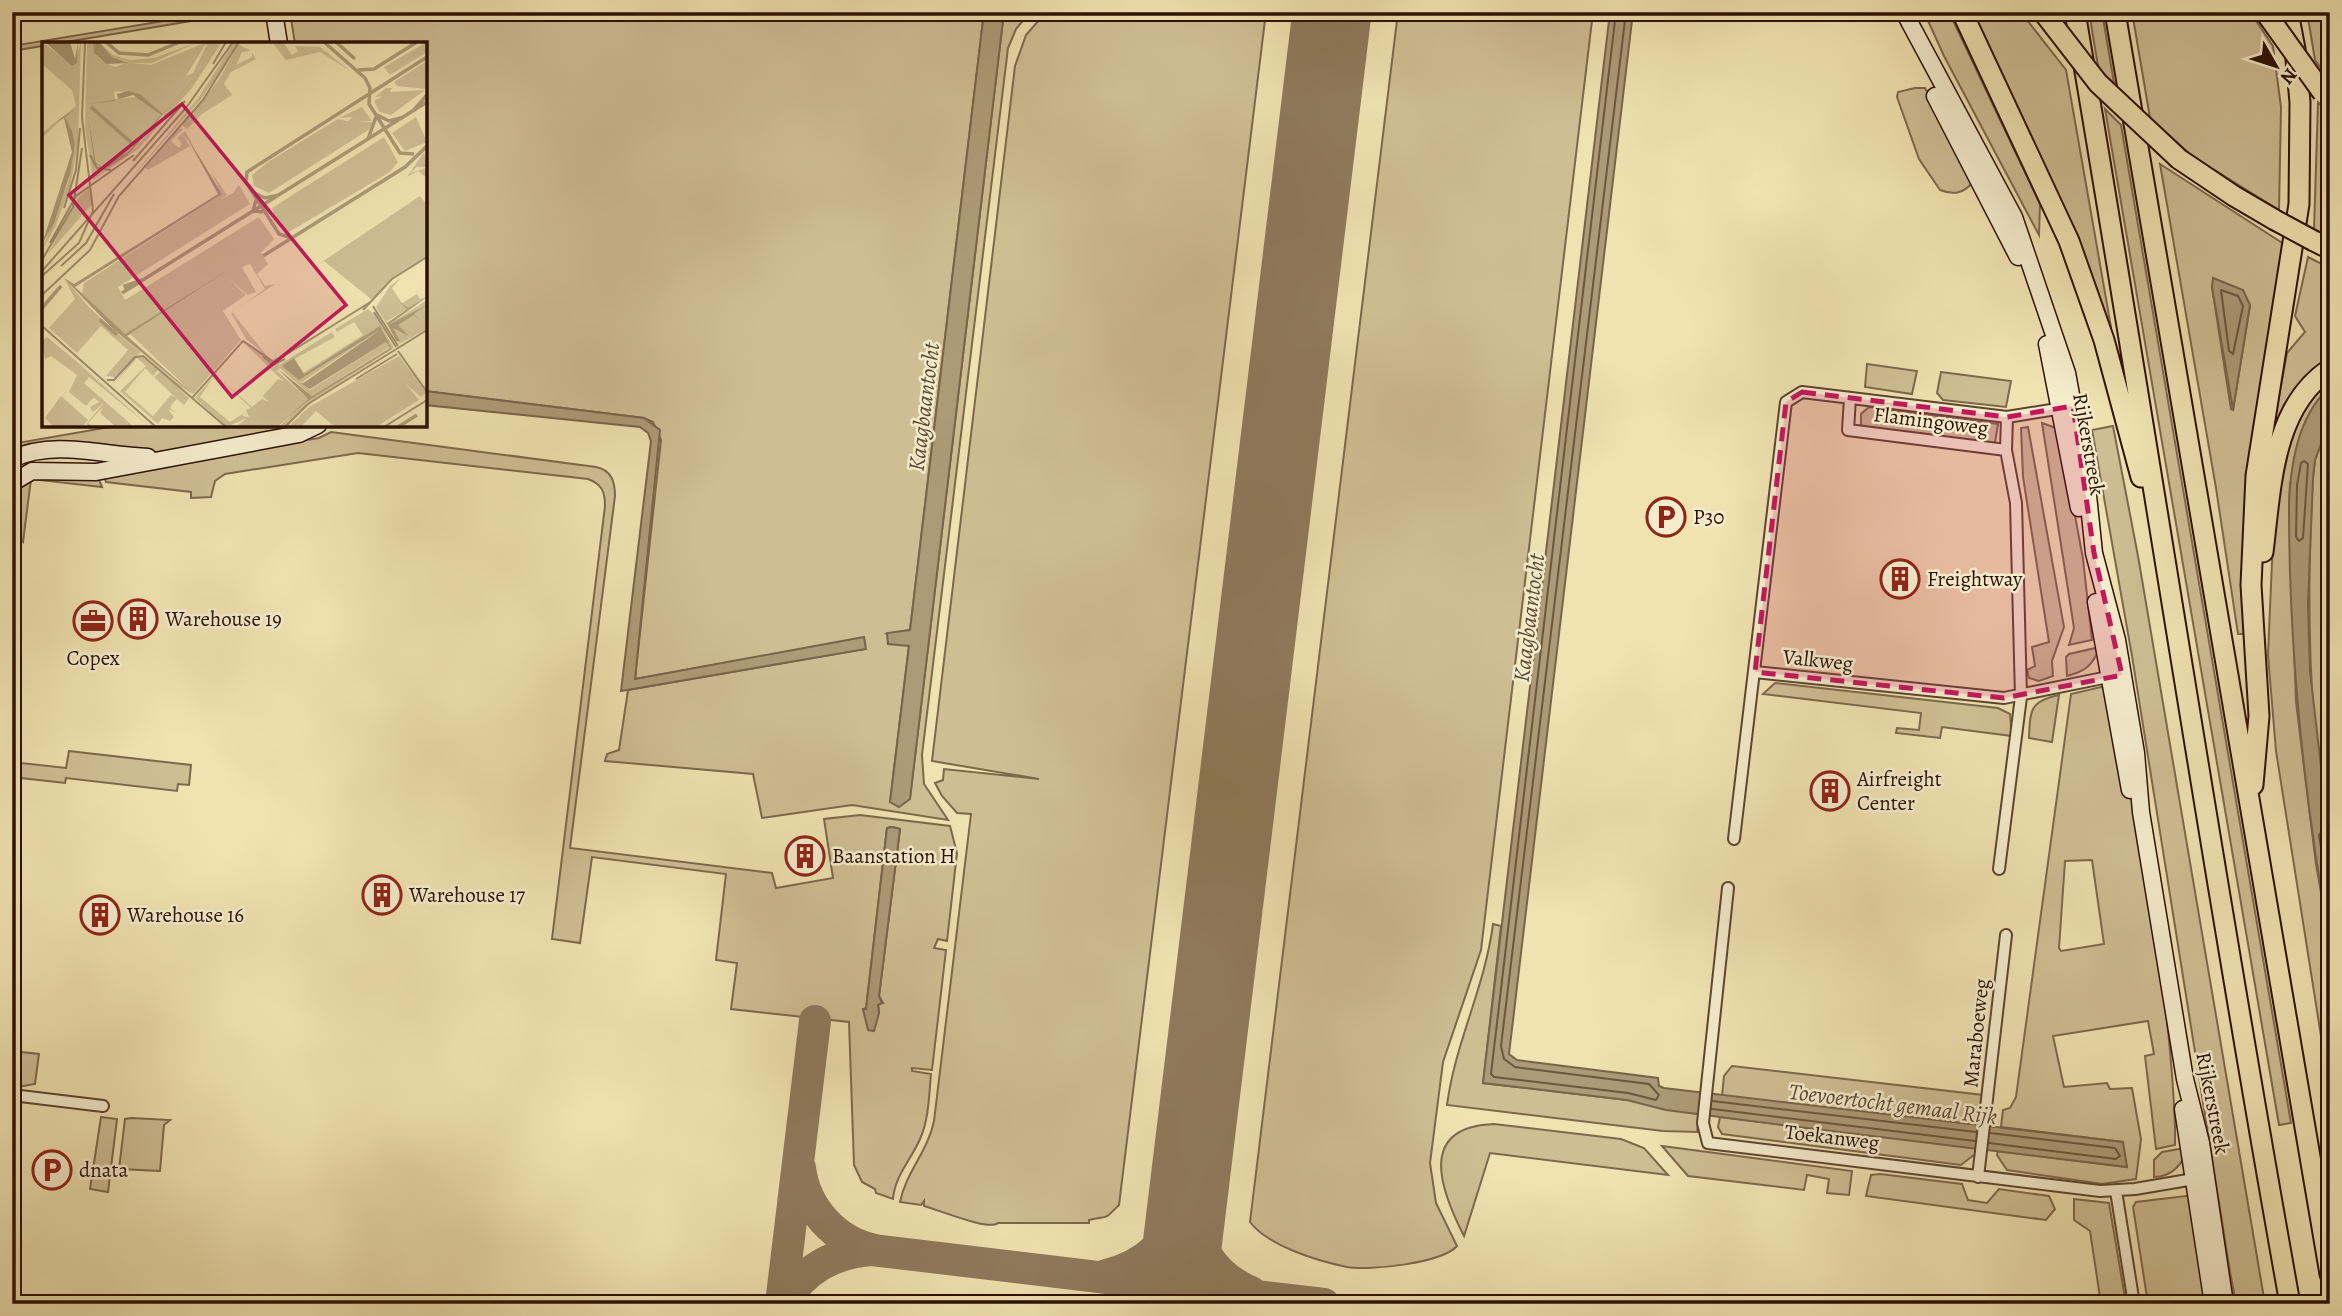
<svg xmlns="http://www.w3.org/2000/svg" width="2342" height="1316" viewBox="0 0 2342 1316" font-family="Alegreya,serif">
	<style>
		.green { fill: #cfbe94; stroke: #7d684c; stroke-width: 2; fill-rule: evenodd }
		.water { fill: #ad9b77; stroke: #796449; stroke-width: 2 }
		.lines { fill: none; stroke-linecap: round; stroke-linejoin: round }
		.shore { stroke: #6c563e; stroke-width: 2 }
		.taxiway { stroke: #8e7a5b; stroke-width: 32 }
		.runway { stroke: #8e7a5b; stroke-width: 79 }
		.street-casing { stroke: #5c4530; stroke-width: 14 }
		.secondary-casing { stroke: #2b1105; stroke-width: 19 }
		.highway-casing { stroke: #2b1105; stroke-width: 23 }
		.street { stroke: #f5eccc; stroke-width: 10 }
		.secondary { stroke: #f5eccc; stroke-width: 16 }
		.highway { stroke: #f0e2b1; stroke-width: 19 }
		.highway-bridge-casing { stroke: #2b1105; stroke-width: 23; stroke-linecap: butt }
		.highway-bridge { stroke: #f0e2b1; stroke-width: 19 }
		.marked { fill: #c2185b; fill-opacity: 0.2; stroke: #c2185b; stroke-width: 5; stroke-dasharray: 14 9; stroke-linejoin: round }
		.labels { text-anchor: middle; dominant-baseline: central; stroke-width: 5; stroke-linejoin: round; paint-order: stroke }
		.street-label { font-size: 21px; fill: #2b1105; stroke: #f5eccc }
		.poi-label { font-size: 21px; fill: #2b1105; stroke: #f5eccc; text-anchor: start }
		.water-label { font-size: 23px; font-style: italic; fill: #5f4833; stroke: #f5eccc }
		.inset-river { fill: none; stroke: #ad9b77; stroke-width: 3.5 }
		.inset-road { fill: none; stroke: #a18e6c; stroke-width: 2 }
		.view { fill: #c2185b; fill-opacity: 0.15; stroke: #c2185b; stroke-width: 3.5 }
		.inset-edge { fill: none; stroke: #2b1105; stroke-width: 3.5 }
	</style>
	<rect width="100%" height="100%" fill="#f0e2b1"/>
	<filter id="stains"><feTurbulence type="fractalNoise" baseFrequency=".00286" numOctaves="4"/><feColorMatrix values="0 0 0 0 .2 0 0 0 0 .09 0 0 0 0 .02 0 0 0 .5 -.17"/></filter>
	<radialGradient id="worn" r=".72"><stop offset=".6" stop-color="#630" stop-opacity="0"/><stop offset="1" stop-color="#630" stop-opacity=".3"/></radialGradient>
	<!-- green -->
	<path class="green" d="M218,12H245L12,51V46Z
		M290,12H984L910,630L887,634L909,645L890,802L910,798L1004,12H1030L1016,29L1008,48L922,755L924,784L948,820L852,805L762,818L753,774L605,761L607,754L619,750L628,690L865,649L864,638L635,679L661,440L653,422L644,418L425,391V44H295Z
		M1046,12H1266L1119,1205C1103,1221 1110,1215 1089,1220V1223H998C989,1231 939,1210 924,1206V1201L921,1205L900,1202C906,1172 928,1151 934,1121L971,814L957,813L942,796L935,783L943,780L944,769L1039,779L932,761L1015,66L1026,35Z
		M1398,12H1593L1481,950L1443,1062L1430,1163L1436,1203L1457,1246C1442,1263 1370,1271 1347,1267C1318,1261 1268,1246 1250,1222Z
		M1924,12H1949L2040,204L2039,235L1944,56Z
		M1970,12H2026L2029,18L2027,20L2066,70L2111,327L2108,328Z
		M2089,12H2102L2115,89L2099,72Z
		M2132,12H2250L2273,46L2281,107L2279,210L2192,156L2150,118Z
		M2307,12H2330V80L2315,60Z
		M1915,88H1925L1930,97L1972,183C1963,194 1953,195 1940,190L1919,159L1897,97L1898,92Z
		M2318,102L2330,117V238L2314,230Z
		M2105,109L2121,125L2291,1123L2279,1125Z
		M2160,164L2287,246L2245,634H2238L2216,488ZM2212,287L2250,305L2233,410L2231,409Z
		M2308,257L2330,268V364L2284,419L2275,418L2287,353L2305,332L2295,316Z
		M1867,364L1917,371L1912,394L1865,387Z
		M1941,372L2011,381L2006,407L1943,400L1937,393Z
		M2330,374V387L2322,393L2290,483L2289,507L2296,702L2316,864L2330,943V1093L2276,751L2268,655L2274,516L2294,414Z
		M1869,407L1998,424L1995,443L1861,427V414Z
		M2330,420V843C2308,722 2306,601 2313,478L2315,460Z
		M2042,423L2059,429L2083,559L2092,640L2069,645L2074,628Z
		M121,425H297L278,432L159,452L12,454V444Z
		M2113,426L2138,556L2265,1304H2236L2230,1272L2132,656L2092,430Z
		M2028,427L2064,627L2052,661L2053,676L2039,681L2029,678L2027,670L2035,666L2032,647L2049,642L2023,477L2021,428Z
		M331,432L596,467C611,470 615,481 615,496L570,848L772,873L776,888L833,878L824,819L860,815L950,826L957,853L947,941L938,939L934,948L946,950L932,1070L912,1068V1071L931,1074C929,1095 929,1119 920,1139C911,1160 895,1175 893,1199L876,1193L875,1189L862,1182L854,1165L849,1022L731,1009L737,963L716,960L726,874L592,857L580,943L552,939L605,506C605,492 602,484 588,479L358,453L225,474L215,481L211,497L191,498V492L106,482L103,474L319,438ZM890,827L900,829L879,996L883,1003L878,1004L879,1012L874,1025H869L863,1009L866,1008L887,828Z
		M97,475L102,487L31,479L23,542L12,533V491C33,469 69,476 97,475Z
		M2100,647C2092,666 2086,671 2067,676L2066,657L2069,654Z
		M1775,683L1998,708L2010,714L2012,736L1942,727L1940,738L1896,733L1897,728L1919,730L1921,713L1763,694Z
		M2101,687L2106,689L2114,704C2139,843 2170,984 2175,1127V1145L2156,1149L2145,1056L2154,1054L2148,1021L2053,1036L2064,1087L2107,1083L2110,1089L2132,1088L2141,1139L2136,1179L2102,1184L2007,1170L1997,1155L1998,1151L2127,1167L2122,1142L2001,1127L2003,1110L2010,1108L2016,1097L2071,694ZM2092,860L2104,944L2061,951L2059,948L2065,861Z
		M2059,695L2052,742L2029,738C2030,710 2030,701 2059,695Z
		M69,751L191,765L189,785L178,784L177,791L66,778L65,783L12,777V762L66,768Z
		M1493,924L1501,926L1483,1083L1627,1100L1699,1114L1697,1132L1663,1131L1447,1105C1455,1043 1485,987 1493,924Z
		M12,1051L39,1054L35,1084L12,1088Z
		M1732,1066L1983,1095L1979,1125L1722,1096L1724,1076Z
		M101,1117L117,1119L108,1192L90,1189Z
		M1720,1117L1976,1148L1975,1154L1961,1165L1722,1134L1718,1127Z
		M132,1118L170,1120L164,1125L160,1171L119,1169L125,1119Z
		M1494,1124L1621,1139L1644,1148L1668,1175L1490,1153L1464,1236C1440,1189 1417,1127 1494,1124Z
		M1662,1146L1852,1171L1849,1195L1827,1193L1829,1179L1807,1175L1804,1190L1688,1176Z
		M2185,1148C2185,1164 2171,1177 2154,1177V1160L2162,1152Z
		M1880,1174L1962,1184L1968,1200L1987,1203L1999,1189L2049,1196L2055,1209L2046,1220L1866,1196L1871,1175Z
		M2194,1195L2207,1304H2148L2133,1207L2136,1202Z
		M2074,1199L2109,1203L2126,1304H2101L2090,1231L2074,1220Z"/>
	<!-- water -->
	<path class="water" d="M984,12H1004L910,799L899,807L890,802L909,646L888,644L887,633L910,630Z
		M1610,12H1633L1509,1054L1517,1060L1658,1078L1659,1086L1664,1088L2123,1142L2127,1167L1782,1125L1666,1110L1627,1100L1483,1083Z
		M2213,278L2243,290L2250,305L2233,410L2212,287Z
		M2330,387V420L2315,460L2313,478L2308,603L2310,672L2330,843V943C2304,798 2289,654 2289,507C2290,467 2298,415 2330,387Z
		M425,391L644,418L660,430L635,679L864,637L866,649L621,691L651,441L648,433L640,427L425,405Z
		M893,827L900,829L879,996L882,1003L878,1005L879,1013L874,1031L868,1030L863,1009H866L887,828Z"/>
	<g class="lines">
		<!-- shore -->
		<path class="shore" d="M1616,12L1491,1074L1494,1077L1628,1093L1656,1100L1659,1095L1649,1084L1515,1067L1504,1059L1501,1046L1626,12
			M2221,290L2238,296L2243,306L2233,354L2229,351Z
			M2304,461L2308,464L2303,538L2299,541L2296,537L2297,485L2301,463Z
			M2330,832L2322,831L2319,835L2330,902
			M1712,1101L1976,1132
			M1712,1109L1975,1141
			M1989,1143L2116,1159L2120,1156L2115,1148L1990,1133"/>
		<!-- taxiway -->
		<path class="taxiway" d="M1326,62L1332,39L1348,12
			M800,1168C805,1208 835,1242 875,1250
			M1188,1199C1194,1241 1210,1275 1251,1292
			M1106,1275C1149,1265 1171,1239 1188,1199
			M781,1304L815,1021
			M785,1304C800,1270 836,1252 872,1250L1324,1304"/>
		<!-- runway -->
		<path class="runway" d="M1175,1304L1332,12"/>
		<!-- street casing -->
		<g class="street-casing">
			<path id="street" d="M1850,398L1848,430L2006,450L2007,417
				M1755,672L2004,698L2113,676
				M1734,839L1786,402L1802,392L2007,417L2063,408
				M1999,869L2021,697L2016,503L2006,450
				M1728,888L1703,1123L1708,1143L2100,1191L2135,1189L2194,1179
				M12,1095L103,1106
				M1978,1177L2006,935
				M2116,1191L2134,1304"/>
		</g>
		<!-- secondary casing -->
		<g class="secondary-casing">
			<path id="secondary" d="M274,12L279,44
				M1904,12L2014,217L2067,373L2086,476L2094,553L2117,640L2136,753L2141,812L2185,1079L2201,1143L2225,1304
				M1935,96L2018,257
				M2047,344L2079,508
				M12,459C55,439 104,456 148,457
				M12,483L32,471L96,472L299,434L318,425
				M2096,602L2130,790
				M2183,1109L2213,1304"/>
		</g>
		<!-- highway casing -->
		<g class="highway-casing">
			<path id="highway" d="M1962,12L2069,241L2104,340L2141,477
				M2075,12C2148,443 2213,874 2290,1304
				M2115,12L2330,1274
				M2179,159L2234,196L2275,220
				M2314,241L2330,249
				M2263,552C2271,489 2272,407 2330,369
				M2253,785L2259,716L2251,585L2256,476L2299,204L2300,102L2295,49L2288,12"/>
		</g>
		<!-- street -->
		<use href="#street" class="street"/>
		<!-- secondary -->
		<use href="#secondary" class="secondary"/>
		<!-- highway -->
		<use href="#highway" class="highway"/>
		<!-- highway-bridge casing -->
		<g class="highway-bridge-casing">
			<path id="highway-bridge" d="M2043,12L2098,83L2179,159
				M2265,12L2323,93
				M2275,220L2314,241"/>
		</g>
		<!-- highway-bridge -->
		<use href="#highway-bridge" class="highway-bridge"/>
	</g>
	<!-- marked area -->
	<path class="marked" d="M1802,392L2007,417L2073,406L2094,553L2122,675L2004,698L1755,672L1786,402Z"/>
	<!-- icons -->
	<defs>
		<g id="parking-ring" transform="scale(2.0125)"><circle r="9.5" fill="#f5eccc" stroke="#8f2418" stroke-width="1.5"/><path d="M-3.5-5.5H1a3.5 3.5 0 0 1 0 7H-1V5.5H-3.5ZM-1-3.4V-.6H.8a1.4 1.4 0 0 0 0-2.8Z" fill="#8f2418"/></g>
		<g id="building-ring" transform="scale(2.0125)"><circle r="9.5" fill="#f5eccc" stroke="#8f2418" stroke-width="1.5"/><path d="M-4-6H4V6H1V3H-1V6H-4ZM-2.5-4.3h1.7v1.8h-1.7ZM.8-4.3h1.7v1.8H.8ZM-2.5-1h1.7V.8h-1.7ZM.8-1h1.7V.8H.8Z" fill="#8f2418"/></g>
		<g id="office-ring" transform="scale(2.0125)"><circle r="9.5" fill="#f5eccc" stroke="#8f2418" stroke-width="1.5"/><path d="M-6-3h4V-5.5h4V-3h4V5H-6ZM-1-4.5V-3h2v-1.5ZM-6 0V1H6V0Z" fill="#8f2418"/></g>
	</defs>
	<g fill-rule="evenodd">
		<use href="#parking-ring" x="1666" y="517"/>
		<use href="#building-ring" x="1900" y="579"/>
		<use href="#building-ring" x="138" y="619"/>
		<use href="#office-ring" x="93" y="621"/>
		<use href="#building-ring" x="1830" y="791"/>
		<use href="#building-ring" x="805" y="856"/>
		<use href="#building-ring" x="382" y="895"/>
		<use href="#building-ring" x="100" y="915"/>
		<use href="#parking-ring" x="52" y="1170"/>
	</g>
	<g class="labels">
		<!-- street labels -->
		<g class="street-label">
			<text transform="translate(1931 421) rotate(7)">Flamingoweg</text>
			<text transform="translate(2089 444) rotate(80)">Rijkerstreek</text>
			<text transform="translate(1818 660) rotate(6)">Valkweg</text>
			<text transform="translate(1976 1033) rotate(-84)">Maraboeweg</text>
			<text transform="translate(2213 1103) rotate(79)">Rijkerstreek</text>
			<text transform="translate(1832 1137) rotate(7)">Toekanweg</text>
		</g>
		<!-- poi labels -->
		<g class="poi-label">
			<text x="1693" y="517">P30</text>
			<text x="1927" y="579">Freightway</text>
			<text x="165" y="619">Warehouse 19</text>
			<text x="93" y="658" text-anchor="middle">Copex</text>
			<text x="1857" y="779">Airfreight<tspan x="1857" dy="24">Center</tspan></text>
			<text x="832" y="856">Baanstation H</text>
			<text x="409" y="895">Warehouse 17</text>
			<text x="127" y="915">Warehouse 16</text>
			<text x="79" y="1170">dnata</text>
		</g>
		<!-- water labels -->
		<g class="water-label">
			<text transform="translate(924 407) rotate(-83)">Kaagbaantocht</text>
			<text transform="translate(1529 618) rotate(-83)">Kaagbaantocht</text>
			<text transform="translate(1893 1104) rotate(7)">Toevoertocht gemaal Rijk</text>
		</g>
	</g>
	<!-- overview -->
	<g transform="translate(42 42)">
		<rect width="385" height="385" fill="#f0e2b1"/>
		<path d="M0,0L31,24L39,0L36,101L28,145L13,185L0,208L26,141L33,103L23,74L0,96V91L34,64L30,48L0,22ZM45,0H51L52,11L61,20L73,25L87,20L70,15L57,0L71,13L88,18L112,16L156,0L110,21H89L109,23L165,0L144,34L151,31L166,0H180L150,46L96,107L51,138L43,86ZM72,49L98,52L123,74L85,114L62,128L52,119L45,67L54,119L60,125L87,109L119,74L98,54L73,58ZM192,0L209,9L200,10L194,23L210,15V11L214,17L189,30L182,42L190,53L160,72L145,87L140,83L176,39L195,5L159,57L81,145L157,55ZM230,0H241L250,13L256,9L253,4L278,5L307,28L278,10L244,18ZM385,0V10L348,33L342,25ZM385,19L384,47L355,44L352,40ZM344,46H350L348,50L383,48L349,73L338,70L332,59L341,54L333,55ZM320,65L330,79L314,80H330L328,87L227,151L212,144L210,133L226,120L296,77L313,81L306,79L311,75L297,76ZM374,75L385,100L363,109L350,91ZM137,86L141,87L129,99L137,106L140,102L135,96L143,89L151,103L141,93L148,104L106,128L103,126ZM342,95L356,120L348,130L247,190L234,180L230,166ZM382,110L385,125H375L368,131L384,126L385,136L376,129L365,135ZM169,130L185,153L178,158L191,151L197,143L208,162L76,245L83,258L217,175L232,197L219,211L226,222L215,232L223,244L233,242L190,270L229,319L235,315L237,323L290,290L293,295L252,317L261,331L321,293L312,280L295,290L293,287L326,267L334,274L352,306L267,361L242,385H237L257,365L350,307L338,285L262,332L259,331L251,318L240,324L257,338L338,288L260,340L268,348L344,300L348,305L270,354L238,326L235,329L266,357L235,385H194L205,376L184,385L153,356L172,334L158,355L188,380L202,371L200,374L207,375L204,368L209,366L173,332L175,329L174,333L210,365L220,357L227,360L221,354L236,337L242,340L201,300L221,311L204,297L189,271L223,247L208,222L200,225L214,250L206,253L186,236L204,253L181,269L199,298L151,352L137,344L99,310L73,335L64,334L86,308L59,284L35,311L7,286L33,257L22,236L47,265L76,292L144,345L88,292L197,221L83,292L76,290L32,245L40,252L42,241L180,152ZM49,144L50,162L6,212L36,156ZM378,154L385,163V215L349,237L330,258L282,219L274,224ZM359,236L350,246L360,261L375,252L378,257L385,255L345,279L357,300L350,286L372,273L348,282L385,258V287L357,302L334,265L348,244ZM5,295L33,318L108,385L47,335L42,341L92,385H74L58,371L61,365L46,381L52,385H46L45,381L62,361L51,370L48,365L57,360L52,355L44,364L27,350L35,333L9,314L3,317L0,299ZM99,314L116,328L111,334L103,326L83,350L111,374L129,353L134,356L112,335L119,329L147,356L142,363L135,357L131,361L128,366L135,371L126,367L132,375L128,379L120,376L116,382L78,349L104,324L95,316L71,343L92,317ZM357,314L385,351L379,355L364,342L377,358L334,385H293L274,369L259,385H246L267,365ZM19,354L46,378L40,385H12L3,376Z" fill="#cfbe94" fill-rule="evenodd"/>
		<path d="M3,0H28L33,17L36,0L35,21L30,24ZM51,0H57L70,15L87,21L64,22L52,11ZM170,16L85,114L62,128L52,120L45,67L54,120L60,125L87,109L119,73L91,53L71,59L48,62L76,57L75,52L86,49L98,52L121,72ZM32,68L23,75L30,89L33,103L28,132L12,181L0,202L30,110L22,76L13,81L22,74ZM142,90L180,152L33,245L83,292L197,221L85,294L151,352L71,287L22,236L32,242L176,152ZM385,255L348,282L385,263L372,272L381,281L372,273L356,283L367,294L351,286L358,299H354L345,281L365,267L355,258L366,266ZM338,284L350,307L263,361L235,385L266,357L236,327L270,354L348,306L344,300L268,347L260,342L338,288L257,338L240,324L252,316L262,332Z" fill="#ad9b77"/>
		<path class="inset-river" d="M64,0L77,11L106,13L138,0M282,0L323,36L328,46L327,62L358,111L372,112M294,0L313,17M316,28L332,27L375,0M49,65L92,103M371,69L385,53M335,73L347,79L359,76M326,97L334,75M212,151L223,156L237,153M214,158L211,169L221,170M250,196L237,192L204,140L205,130L385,15M221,214L363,125L385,104M85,248L83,244L103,237M80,251L385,60M0,266L19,244M58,278L75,293M356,385L375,373"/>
		<path class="inset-road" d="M171,22L184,0M48,113L55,126L69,128M91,119L143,59M22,166L34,128L38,86M8,201L34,154L92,113M0,218L31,165L40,106M19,224L44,201L72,152M0,229L144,66L191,0M0,234L37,201L51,169L40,75L43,0M0,253L48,208L77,154L161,58L197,0M331,264L356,304M321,268L350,237L385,215M332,270L354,305M0,284L114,385M356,309L385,350M221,314L231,323L243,317M314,337L355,312M65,338H72L93,315L101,314L184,385M150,356L201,299L232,320L330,259M243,385L266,362L385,288M342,385L385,358"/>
		<path class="view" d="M140,62L304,263L190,355L27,153Z"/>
		<rect width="385" height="385" class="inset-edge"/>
	</g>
	<!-- margin -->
	<rect width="2342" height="1316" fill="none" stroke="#f0e2b1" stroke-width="42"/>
	<rect x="14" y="14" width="2314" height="1288" fill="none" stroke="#2b1105" stroke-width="3.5"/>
	<rect x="21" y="21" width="2300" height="1274" fill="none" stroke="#2b1105" stroke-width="2"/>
	<!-- north arrow -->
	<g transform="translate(2276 66) rotate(129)" stroke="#f5eccc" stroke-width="5" paint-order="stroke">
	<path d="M0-5L12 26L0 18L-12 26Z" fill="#2b1105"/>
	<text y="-10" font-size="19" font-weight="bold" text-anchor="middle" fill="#2b1105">N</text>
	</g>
	<rect width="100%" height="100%" filter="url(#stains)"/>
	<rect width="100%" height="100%" fill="url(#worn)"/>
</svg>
